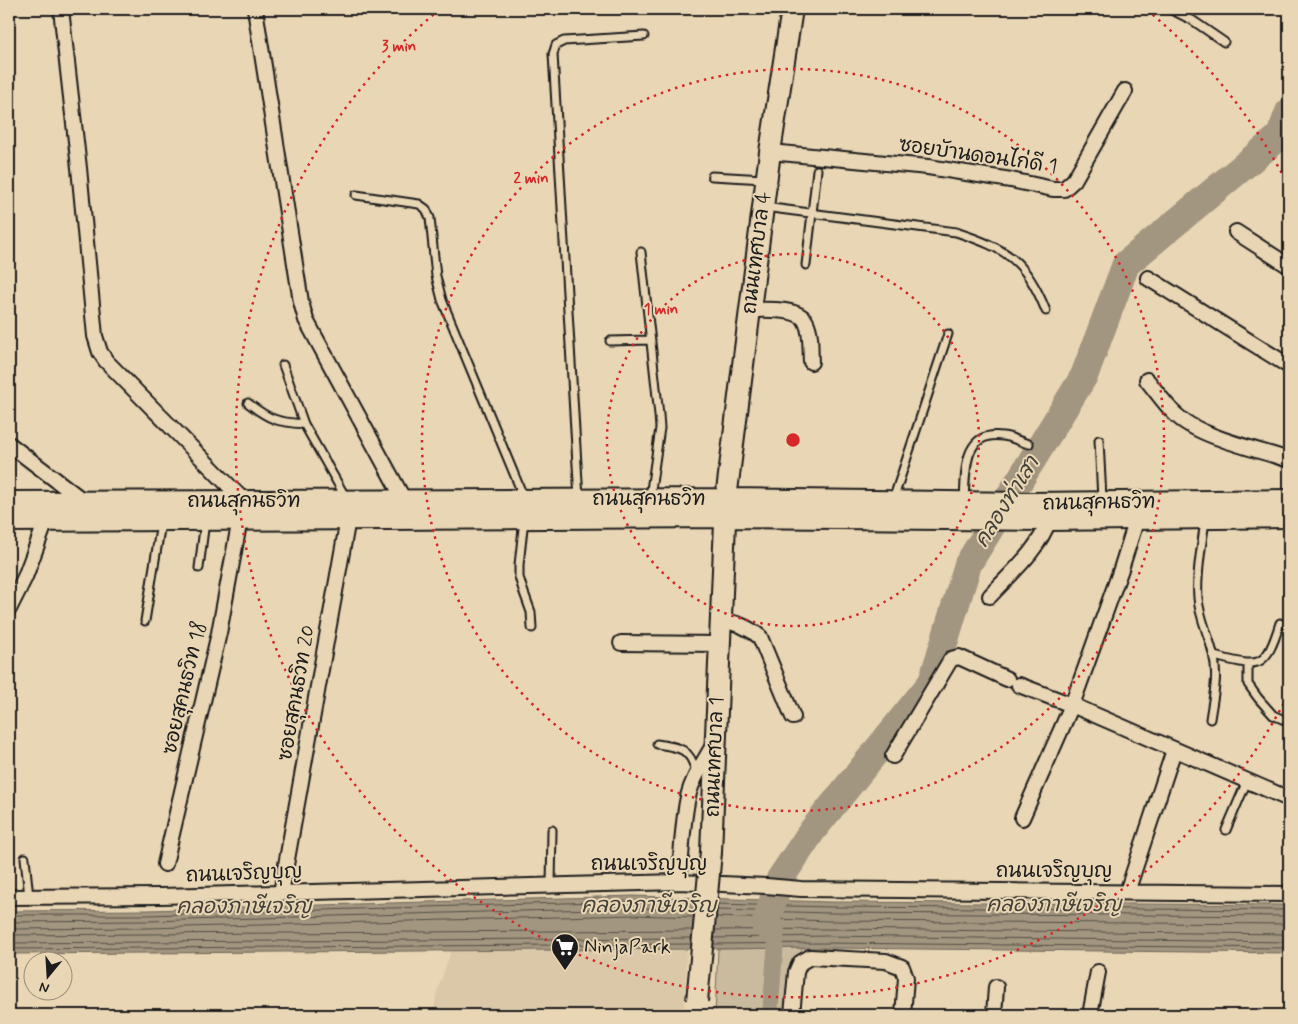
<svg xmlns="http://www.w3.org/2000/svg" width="1298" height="1024" viewBox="0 0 1298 1024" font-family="Mynerve,'Playpen Sans Thai',sans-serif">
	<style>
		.built { fill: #dac8a9 }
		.green { fill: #cbbb9e; stroke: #746c5d }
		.water { fill: #a39680; stroke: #6d6558 }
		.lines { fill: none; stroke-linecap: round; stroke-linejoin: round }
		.shore { stroke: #524d44; stroke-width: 1 }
		.canal { stroke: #a39680; stroke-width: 16 }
		.river { stroke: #a39680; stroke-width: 28 }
		.lane-casing { stroke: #1c1c1c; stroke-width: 11 }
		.street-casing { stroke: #1c1c1c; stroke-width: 18 }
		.secondary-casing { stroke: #1c1c1c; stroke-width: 24 }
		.lane { stroke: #e9d6b4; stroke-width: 7 }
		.street { stroke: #e9d6b4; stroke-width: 14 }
		.secondary { stroke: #e9d6b4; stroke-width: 20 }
		.secondary-bridge-casing { stroke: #1c1c1c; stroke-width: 24; stroke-linecap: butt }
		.secondary-bridge { stroke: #e9d6b4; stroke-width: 20 }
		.ring { fill: none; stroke: #d62828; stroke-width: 2.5; stroke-dasharray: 2.5 5 }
		.labels { text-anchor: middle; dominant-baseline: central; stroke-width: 4; stroke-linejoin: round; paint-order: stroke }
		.street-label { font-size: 20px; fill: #1c1c1c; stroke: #e9d6b4 }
		.poi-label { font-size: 20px; fill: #1c1c1c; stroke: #e9d6b4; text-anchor: start }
		.water-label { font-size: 21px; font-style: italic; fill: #44413a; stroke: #e9d6b4 }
		.centre { fill: #d62828; stroke: #e9d6b4; stroke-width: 2.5 }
		.ring-label { font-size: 15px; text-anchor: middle; font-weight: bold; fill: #d62828; stroke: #e9d6b4; stroke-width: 4; stroke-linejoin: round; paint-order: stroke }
	</style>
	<rect width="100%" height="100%" fill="#e9d6b4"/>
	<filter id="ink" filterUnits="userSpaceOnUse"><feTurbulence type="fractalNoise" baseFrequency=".02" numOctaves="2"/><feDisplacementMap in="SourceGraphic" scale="10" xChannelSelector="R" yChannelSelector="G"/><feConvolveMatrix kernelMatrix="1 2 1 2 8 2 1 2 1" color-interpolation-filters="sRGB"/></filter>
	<g filter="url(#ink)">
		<!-- built -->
		<path class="built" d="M687,949L684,1015H433L437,992L451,951Z"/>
		<!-- green -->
		<path class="green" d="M802,948L794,1015H715L718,949Z"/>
		<!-- water -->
		<path class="water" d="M633,896L830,902L1289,905V953L826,948L9,954V911L148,910Z"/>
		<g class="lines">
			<!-- shore -->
			<path class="shore" d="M717,904L830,907L1289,910
				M717,910L830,913L1289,916
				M9,915H148L633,901L695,903
				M716,917L830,921L1289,924
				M9,922L148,921L633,908L694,909
				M9,929L148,928L633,915L694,917
				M715,930L826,929L1289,934
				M9,935L692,930
				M714,938L826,936L1289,942
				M9,943L692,938
				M714,944L826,943L1289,948
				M9,949L691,944"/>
			<!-- canal -->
			<path class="canal" d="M770,1015L777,928"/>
			<!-- river -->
			<path class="river" d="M765,925L780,879L812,831L932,682L968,564L1084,376L1126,264L1280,136L1289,112"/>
			<!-- lane casing -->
			<g class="lane-casing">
				<path id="lane" d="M1170,9L1192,20L1224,42
					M712,176L764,179
					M356,195L419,204L426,209L430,218L436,276L442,300L524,498
					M764,207L956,232C1007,249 1026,260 1046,311
					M641,252L659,415L660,428L650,497
					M806,265L817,170
					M610,341L651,340
					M283,365L304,424L346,498
					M248,403C270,420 277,422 304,424
					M1099,440L1102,499
					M579,499L553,54L556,45L564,41L644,36
					M893,500L948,334
					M964,500C966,473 962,430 1003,436C1012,437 1021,442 1029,444
					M524,519L519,565V577L523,590L531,612L532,628
					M1205,520C1202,545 1196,573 1198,598C1199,617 1209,635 1213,654C1219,676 1213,698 1210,719
					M199,568L205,521
					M145,621L161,523
					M1214,656C1259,667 1265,671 1280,623
					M1248,664V684L1258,698L1273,715L1289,722
					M657,744C679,747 690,748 696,772
					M1226,830L1247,781
					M25,858L29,897
					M551,885L552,830"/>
			</g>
			<!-- street casing -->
			<g class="street-casing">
				<path id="street" d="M61,9L79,168L95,336L100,352L106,361L244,501
					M255,9L301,302L306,320L404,500
					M770,152L928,167L1011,180L1053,189H1064L1074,180L1125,91
					M1236,232L1289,266
					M1148,278L1289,366
					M750,310C764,310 799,307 806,322C812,334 810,350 811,362
					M1147,380C1156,391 1165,404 1175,414C1198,437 1257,449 1289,460
					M9,444L86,503
					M1134,511V528L1121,569L1072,705L1289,799
					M990,596C1012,572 1038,551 1049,520
					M9,609L25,577L46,521
					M721,620C737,623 748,627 760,637L793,717
					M621,643L720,644
					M1019,685L1072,705L1022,818
					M893,756L951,659L959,657L1007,679
					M165,864L219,633L240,519
					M679,882C682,853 682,820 689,793C694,775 705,760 714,744
					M1127,892L1174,750
					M281,893L348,519V511
					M9,897L161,896L679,882L766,886L801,889L1289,894
					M792,1015L796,972L800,963L810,957L886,961L902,967L906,978L903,1015
					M994,1015L996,987
					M1090,1015L1098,972"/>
			</g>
			<!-- secondary casing -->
			<g class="secondary-casing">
				<path id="secondary" d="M9,502L726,499L1031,503L1289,500
					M9,521L726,517L1049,520L1289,517
					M711,852L726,499L770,152L792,9"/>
			</g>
			<!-- lane -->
			<use href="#lane" class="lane"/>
			<!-- street -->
			<use href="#street" class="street"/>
			<!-- secondary -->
			<use href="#secondary" class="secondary"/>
			<!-- secondary-bridge casing -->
			<g class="secondary-bridge-casing">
				<path id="secondary-bridge" d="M697,1001L711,852"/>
			</g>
			<!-- secondary-bridge -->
			<use href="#secondary-bridge" class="secondary-bridge"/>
		</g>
	</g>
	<!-- distance rings -->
	<g class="ring">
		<circle cx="793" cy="440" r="186"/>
		<circle cx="793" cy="440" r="371"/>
		<path d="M1287 697A557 557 0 1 1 439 10M1147 10A557 557 0 0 1 1287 183"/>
	</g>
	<!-- icons -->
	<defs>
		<g id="supermarket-pin" transform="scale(1.4375)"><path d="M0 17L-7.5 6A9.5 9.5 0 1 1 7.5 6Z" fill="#1c1c1c" stroke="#e9d6b4"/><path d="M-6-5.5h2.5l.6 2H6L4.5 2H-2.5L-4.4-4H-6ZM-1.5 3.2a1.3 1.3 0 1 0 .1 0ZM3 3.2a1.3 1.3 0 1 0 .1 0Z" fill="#fff"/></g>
	</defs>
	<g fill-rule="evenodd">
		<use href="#supermarket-pin" x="565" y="947"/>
	</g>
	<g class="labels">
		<!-- street labels -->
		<g class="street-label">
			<text transform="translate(978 156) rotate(8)">ซอยบัานดอนไก่ดี 1</text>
			<text transform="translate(757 253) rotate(-83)">ถนนเทศบาล 4</text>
			<text x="649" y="499">ถนนสุคนธวิท</text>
			<text x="244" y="501">ถนนสุคนธวิท</text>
			<text transform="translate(1099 503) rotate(-1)">ถนนสุคนธวิท</text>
			<text transform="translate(185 688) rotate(-77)">ซอยสุคนธวิท 18</text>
			<text transform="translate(297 693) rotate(-80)">ซอยสุคนธวิท 20</text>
			<text transform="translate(715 757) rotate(-88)">ถนนเทศบาล 1</text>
			<text x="649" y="864">ถนนเจริญบุญ</text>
			<text x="1054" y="871">ถนนเจริญบุญ</text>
			<text transform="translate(244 874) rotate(-2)">ถนนเจริญบุญ</text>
		</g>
		<!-- poi labels -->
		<g class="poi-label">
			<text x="584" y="947">NinjaPark</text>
		</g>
		<!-- water labels -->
		<g class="water-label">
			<text transform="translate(1007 502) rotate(-58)">คลองท่าเสา</text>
			<text x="1054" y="905">คลองภาษีเจริญ</text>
			<text x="649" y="906">คลองภาษีเจริญ</text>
			<text x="244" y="907">คลองภาษีเจริญ</text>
		</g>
	</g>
	<circle cx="793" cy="440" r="8" class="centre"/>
	<g class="ring-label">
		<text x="399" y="51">3 min</text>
		<text x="531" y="183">2 min</text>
		<text x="661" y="314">1 min</text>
	</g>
	<!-- margin -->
	<rect width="1298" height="1024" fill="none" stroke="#e9d6b4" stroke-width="30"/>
	<rect x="15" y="15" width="1268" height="994" fill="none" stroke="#1c1c1c" stroke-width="2" filter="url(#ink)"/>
	<!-- north arrow -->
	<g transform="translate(48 976) rotate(198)"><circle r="24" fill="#e9d6b4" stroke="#978c77"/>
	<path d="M0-4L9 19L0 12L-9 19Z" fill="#1c1c1c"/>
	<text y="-8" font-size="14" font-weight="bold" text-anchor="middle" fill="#1c1c1c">N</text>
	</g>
</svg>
